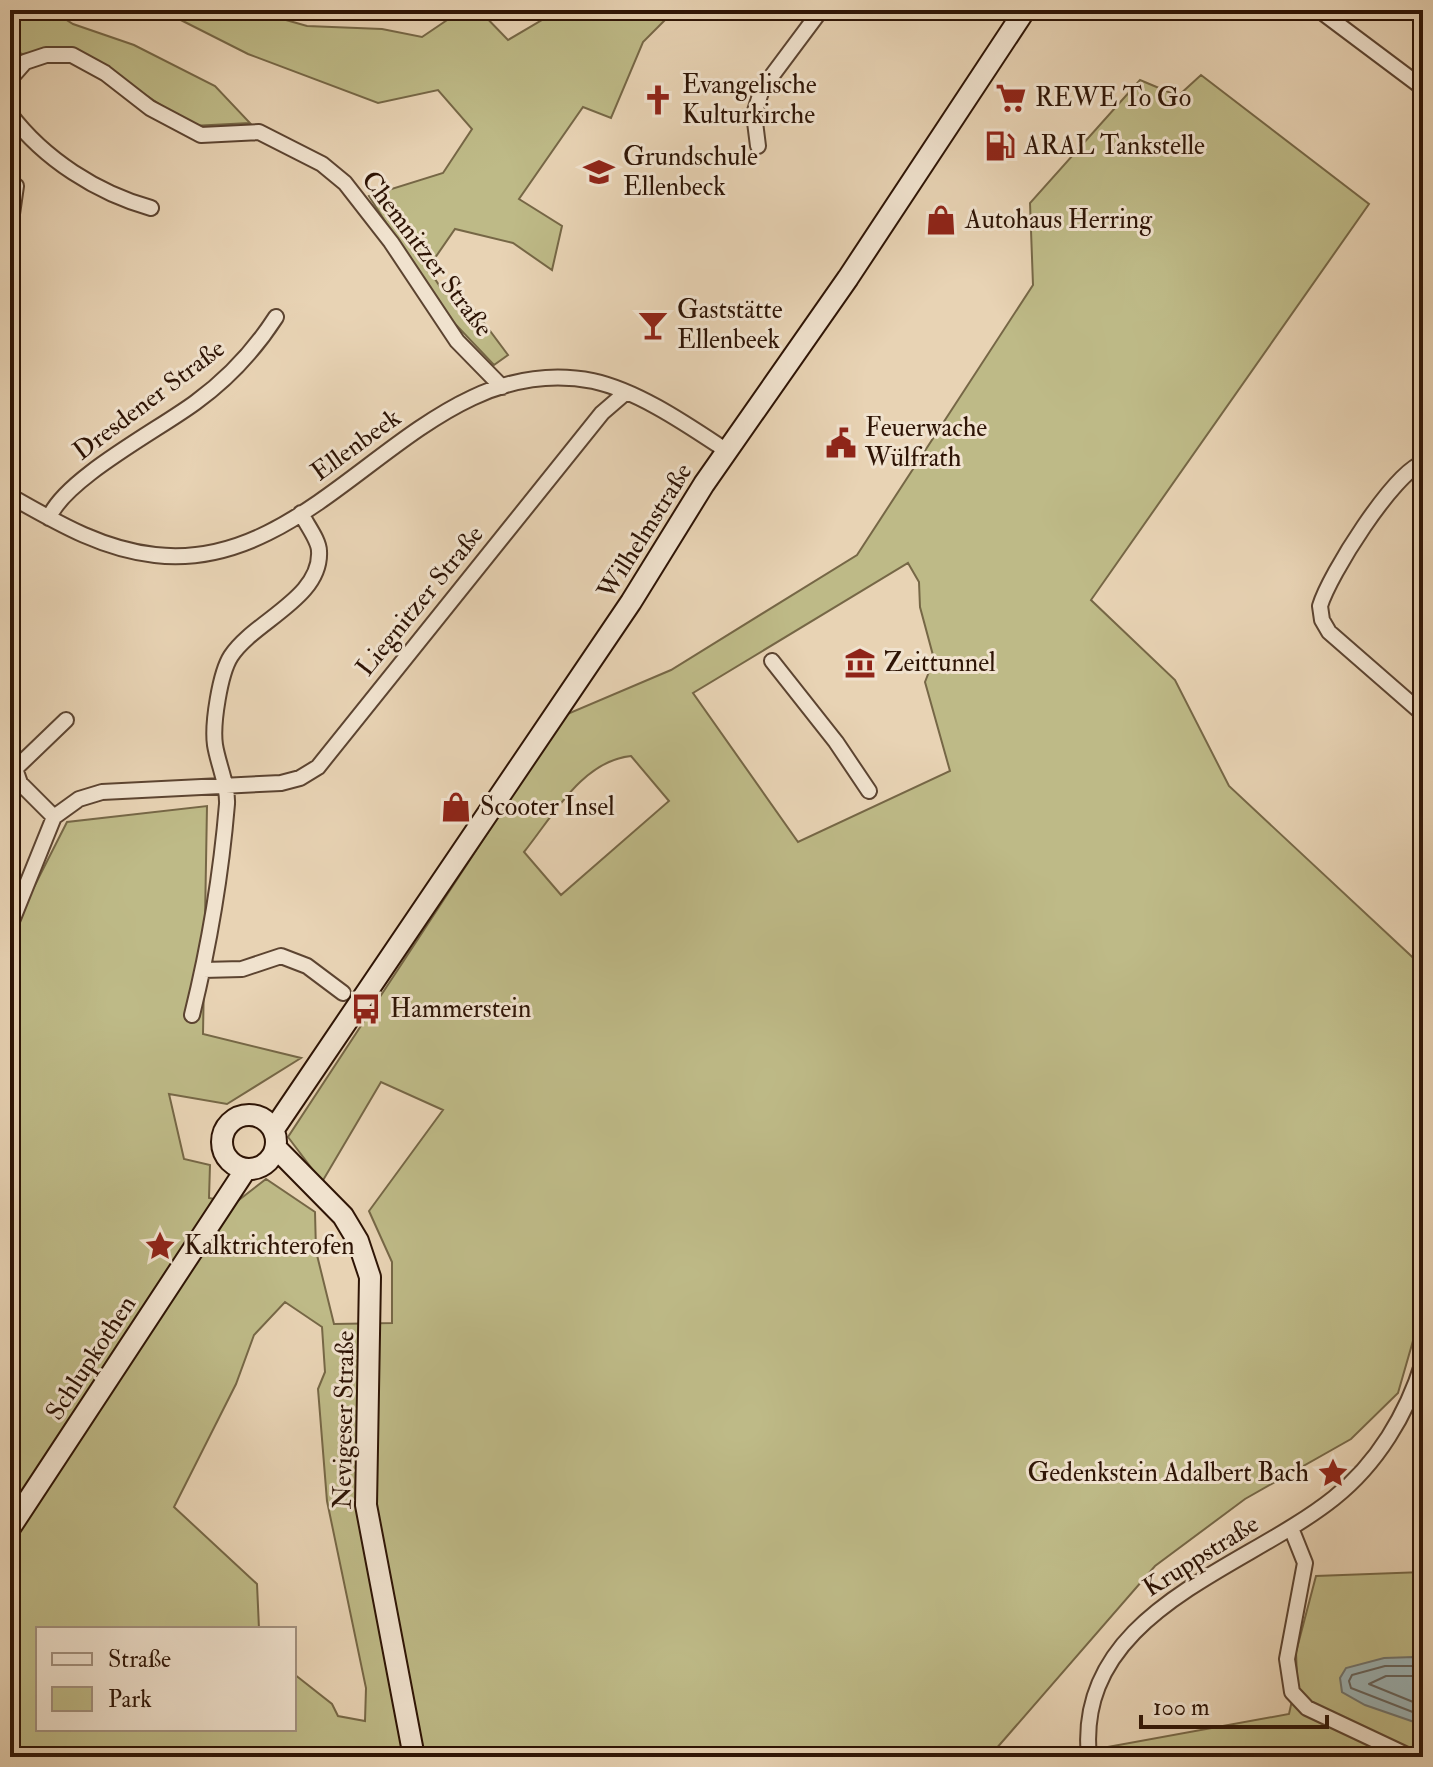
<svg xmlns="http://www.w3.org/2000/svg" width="1433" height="1767" viewBox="0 0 1433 1767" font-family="'IM FELL Double Pica',serif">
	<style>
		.green { fill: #beba87; stroke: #766746; stroke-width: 2; fill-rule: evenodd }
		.water { fill: #9cb5b8; stroke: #707570; stroke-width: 2 }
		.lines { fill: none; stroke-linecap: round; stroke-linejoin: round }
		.shore { stroke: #65645e; stroke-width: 2 }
		.street-casing { stroke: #5c4431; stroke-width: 18 }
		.secondary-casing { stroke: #2e1405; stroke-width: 24 }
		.street { stroke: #f0e2ce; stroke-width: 14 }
		.secondary { stroke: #f0e2ce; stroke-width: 20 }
		.labels { text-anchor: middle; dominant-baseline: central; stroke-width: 6; stroke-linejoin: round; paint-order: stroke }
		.poi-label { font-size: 26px; fill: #2e1405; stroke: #f0e2ce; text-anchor: start }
		.street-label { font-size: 26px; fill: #2e1405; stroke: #f0e2ce }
	</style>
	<rect width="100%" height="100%" fill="#e8d3b4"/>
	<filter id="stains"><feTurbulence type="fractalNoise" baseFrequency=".0025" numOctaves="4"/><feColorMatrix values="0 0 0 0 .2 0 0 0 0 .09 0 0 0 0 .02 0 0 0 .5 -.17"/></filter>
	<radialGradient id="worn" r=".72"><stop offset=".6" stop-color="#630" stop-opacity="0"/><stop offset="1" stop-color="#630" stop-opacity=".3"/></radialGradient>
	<!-- green -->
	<path class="green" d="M10,10H51L73,24L134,45L215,86L250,123L192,126L77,49L22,54L10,46Z
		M161,10H251L307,26L382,29L422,37L462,10H479L508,40L559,10H675L643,42L611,118L583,107L519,199L562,226L552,270L513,243L455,229L428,268L444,293L458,288L508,355L494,365L440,308L369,196L443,173L472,129L438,90L378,103L248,54Z
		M1201,75L1369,204L1091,600L1175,680L1229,786L1423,967V1306L1398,1393L1351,1439L1245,1499L1155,1566L989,1757H10V934L67,822L207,806L203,1034L301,1058L227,1104L169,1094L184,1159L210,1165L209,1198L235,1203L266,1179L315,1212L316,1251L334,1324L392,1323V1262L369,1211L443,1110L381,1082L322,1182L288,1137L565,715L671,670L857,555L1033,285L1030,203L1140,80L1178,96ZM908,563L919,582L920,607L934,659L925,682L950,771L798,842L693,693ZM631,756L669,801L561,895L524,852C553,816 582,761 631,756ZM285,1302L322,1327L325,1372L318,1389L327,1501L366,1688L365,1721L338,1716L332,1704L294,1674V1729H38V1629H259L257,1584L174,1507L236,1384L254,1335Z
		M1423,1572V1757H1243C1199,1751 1151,1757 1105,1757L1102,1748L1289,1714L1297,1678L1296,1652L1316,1576Z"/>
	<!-- water -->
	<path class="water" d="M1414,1657L1423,1659V1725L1365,1705L1342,1692L1340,1678L1346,1668L1384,1658Z"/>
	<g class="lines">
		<!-- shore -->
		<path class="shore" d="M1423,1666H1385L1352,1675L1349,1681L1351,1688L1423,1716
			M1423,1676H1386L1369,1684L1423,1706"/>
		<!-- street casing -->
		<g class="street-casing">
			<path id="street" d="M1319,10L1423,88
				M10,79L25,62L46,55H72L105,73L150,108L201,135L259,132L322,164L345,183L391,242L457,341L502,387
				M10,114C44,159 97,193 151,208
				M758,146L754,114L762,89L821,10
				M10,228L16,186
				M1423,463C1394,472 1329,575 1320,606L1322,620L1329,632L1423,714
				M10,496C56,522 101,549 155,555C325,575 420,346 593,381C639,391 689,426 727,451
				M49,518C64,479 160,429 196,402C229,378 254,351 276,317
				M772,661L836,742L869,791
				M10,754L20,783L54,817
				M15,769L66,720
				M10,926L54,817L79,799L102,792L281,783L300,778L318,767L602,413L624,394
				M203,970L242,969L281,956L307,966L343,993
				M192,1015C209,946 221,876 227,804C228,785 218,764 215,745C212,724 220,673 231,656C254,621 322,598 319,551C319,540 306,524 301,513
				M1291,1528L1305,1563L1287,1659L1292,1692L1307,1708L1411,1757
				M1089,1757C1074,1612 1244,1570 1334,1498C1377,1464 1407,1414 1423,1362"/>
		</g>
		<!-- secondary casing -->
		<g class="secondary-casing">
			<path id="secondary" d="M222 1142a27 27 0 1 1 54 0a27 27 0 1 1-54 0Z
				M274,1129L631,602L704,484L848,278L1025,10
				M276,1148L343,1216L358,1241L370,1277L366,1505L414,1757
				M10,1528L246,1169"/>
		</g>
		<!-- street -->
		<use href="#street" class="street"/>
		<!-- secondary -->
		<use href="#secondary" class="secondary"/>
	</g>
	<!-- icons -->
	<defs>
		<g id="supermarket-bare" transform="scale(2.4)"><path d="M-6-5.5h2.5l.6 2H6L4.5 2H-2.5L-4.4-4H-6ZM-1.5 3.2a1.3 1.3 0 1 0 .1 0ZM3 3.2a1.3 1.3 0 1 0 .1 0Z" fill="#8f2418" stroke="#f0e2ce" stroke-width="2.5" paint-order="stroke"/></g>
		<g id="church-bare" transform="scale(2.4)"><path d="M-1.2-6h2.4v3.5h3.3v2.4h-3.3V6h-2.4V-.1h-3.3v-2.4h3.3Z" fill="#8f2418" stroke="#f0e2ce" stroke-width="2.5" paint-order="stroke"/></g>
		<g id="fuel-bare" transform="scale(2.4)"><path d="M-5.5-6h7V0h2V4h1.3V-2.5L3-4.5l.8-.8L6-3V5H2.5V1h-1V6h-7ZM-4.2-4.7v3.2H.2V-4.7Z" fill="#8f2418" stroke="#f0e2ce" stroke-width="2.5" paint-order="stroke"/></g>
		<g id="school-bare" transform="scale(2.4)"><path d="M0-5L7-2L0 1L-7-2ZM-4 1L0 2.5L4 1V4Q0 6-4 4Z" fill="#8f2418" stroke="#f0e2ce" stroke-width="2.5" paint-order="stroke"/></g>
		<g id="shop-bare" transform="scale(2.4)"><path d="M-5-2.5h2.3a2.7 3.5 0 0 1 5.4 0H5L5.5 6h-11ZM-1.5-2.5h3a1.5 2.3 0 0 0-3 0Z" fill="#8f2418" stroke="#f0e2ce" stroke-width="2.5" paint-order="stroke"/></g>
		<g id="bar-bare" transform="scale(2.4)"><path d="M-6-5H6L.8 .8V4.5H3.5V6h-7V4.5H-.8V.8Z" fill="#8f2418" stroke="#f0e2ce" stroke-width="2.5" paint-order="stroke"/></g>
		<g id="civic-bare" transform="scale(2.4)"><path d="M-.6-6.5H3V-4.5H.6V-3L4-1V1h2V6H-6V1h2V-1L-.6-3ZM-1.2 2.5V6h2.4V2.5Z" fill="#8f2418" stroke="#f0e2ce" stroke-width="2.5" paint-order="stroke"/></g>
		<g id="museum-bare" transform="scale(2.4)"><path d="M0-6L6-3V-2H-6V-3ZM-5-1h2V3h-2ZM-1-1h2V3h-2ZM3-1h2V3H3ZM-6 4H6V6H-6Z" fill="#8f2418" stroke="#f0e2ce" stroke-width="2.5" paint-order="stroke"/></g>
		<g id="bus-bare" transform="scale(2.4)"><path d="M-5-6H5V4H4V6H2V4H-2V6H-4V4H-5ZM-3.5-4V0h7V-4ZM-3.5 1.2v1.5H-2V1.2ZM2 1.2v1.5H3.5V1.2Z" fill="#8f2418" stroke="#f0e2ce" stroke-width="2.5" paint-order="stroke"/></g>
		<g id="sight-bare" transform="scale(2.4)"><path d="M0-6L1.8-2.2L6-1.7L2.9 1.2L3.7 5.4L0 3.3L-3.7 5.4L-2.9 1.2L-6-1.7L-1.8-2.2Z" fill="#8f2418" stroke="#f0e2ce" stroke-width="2.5" paint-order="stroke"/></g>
	</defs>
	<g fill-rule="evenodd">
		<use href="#supermarket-bare" x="1011" y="98"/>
		<use href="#church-bare" x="658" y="100"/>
		<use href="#fuel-bare" x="1000" y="146"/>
		<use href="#school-bare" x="599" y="172"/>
		<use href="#shop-bare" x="941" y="220"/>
		<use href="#bar-bare" x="653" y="325"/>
		<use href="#civic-bare" x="841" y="443"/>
		<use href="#museum-bare" x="860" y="663"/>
		<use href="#shop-bare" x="456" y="807"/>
		<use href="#bus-bare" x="366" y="1009"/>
		<use href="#sight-bare" x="160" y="1246"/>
		<use href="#sight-bare" x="1333" y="1473"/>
	</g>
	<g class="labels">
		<!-- poi labels -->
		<g class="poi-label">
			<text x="682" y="85">Evangelische<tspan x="682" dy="30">Kulturkirche</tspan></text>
			<text x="1035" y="98">REWE To Go</text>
			<text x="1024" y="146">ARAL Tankstelle</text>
			<text x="623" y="157">Grundschule<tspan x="623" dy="30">Ellenbeck</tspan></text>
			<text x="965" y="220">Autohaus Herring</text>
			<text x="677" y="310">Gaststätte<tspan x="677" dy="30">Ellenbeek</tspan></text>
			<text x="865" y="428">Feuerwache<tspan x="865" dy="30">Wülfrath</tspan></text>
			<text x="884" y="663">Zeittunnel</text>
			<text x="480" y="807">Scooter Insel</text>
			<text x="390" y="1009">Hammerstein</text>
			<text x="184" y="1246">Kalktrichterofen</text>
			<text x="1309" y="1473" text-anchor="end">Gedenkstein Adalbert Bach</text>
		</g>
		<!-- street labels -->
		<g class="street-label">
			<text transform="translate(427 254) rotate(53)">Chemnitzer Straße</text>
			<text transform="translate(149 400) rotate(-37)">Dresdener Straße</text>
			<text transform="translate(356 445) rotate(-36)">Ellenbeek</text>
			<text transform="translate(645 531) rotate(-58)">Wilhelmstraße</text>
			<text transform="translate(420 601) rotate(-51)">Liegnitzer Straße</text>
			<text transform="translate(91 1358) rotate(-57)">Schlupkothen</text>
			<text transform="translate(344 1420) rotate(-89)">Nevigeser Straße</text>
			<text transform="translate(1201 1556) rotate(-32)">Kruppstraße</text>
		</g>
	</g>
	<!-- margin -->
	<rect width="1433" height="1767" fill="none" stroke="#e8d3b4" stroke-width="40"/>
	<rect x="12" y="12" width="1409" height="1743" fill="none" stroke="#2e1405" stroke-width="4"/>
	<rect x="20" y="20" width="1393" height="1727" fill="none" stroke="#2e1405" stroke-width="2"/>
	<!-- legend -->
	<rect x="36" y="1627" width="260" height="104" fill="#f0e2ce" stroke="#a2907e" stroke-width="2"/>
	<rect x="52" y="1653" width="40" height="12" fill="#f0e2ce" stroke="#a2907e" stroke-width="2"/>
	<text x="108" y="1667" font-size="24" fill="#2e1405">Straße</text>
	<rect x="52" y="1687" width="40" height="24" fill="#beba87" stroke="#a2907e" stroke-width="2"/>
	<text x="108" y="1707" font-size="24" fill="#2e1405">Park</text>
	<!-- scale -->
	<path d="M1141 1715v12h186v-12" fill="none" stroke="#2e1405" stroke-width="4"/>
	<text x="1153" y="1715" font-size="24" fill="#2e1405" stroke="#f0e2ce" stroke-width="6" paint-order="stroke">100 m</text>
	<rect width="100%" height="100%" filter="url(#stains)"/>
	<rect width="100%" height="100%" fill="url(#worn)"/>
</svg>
